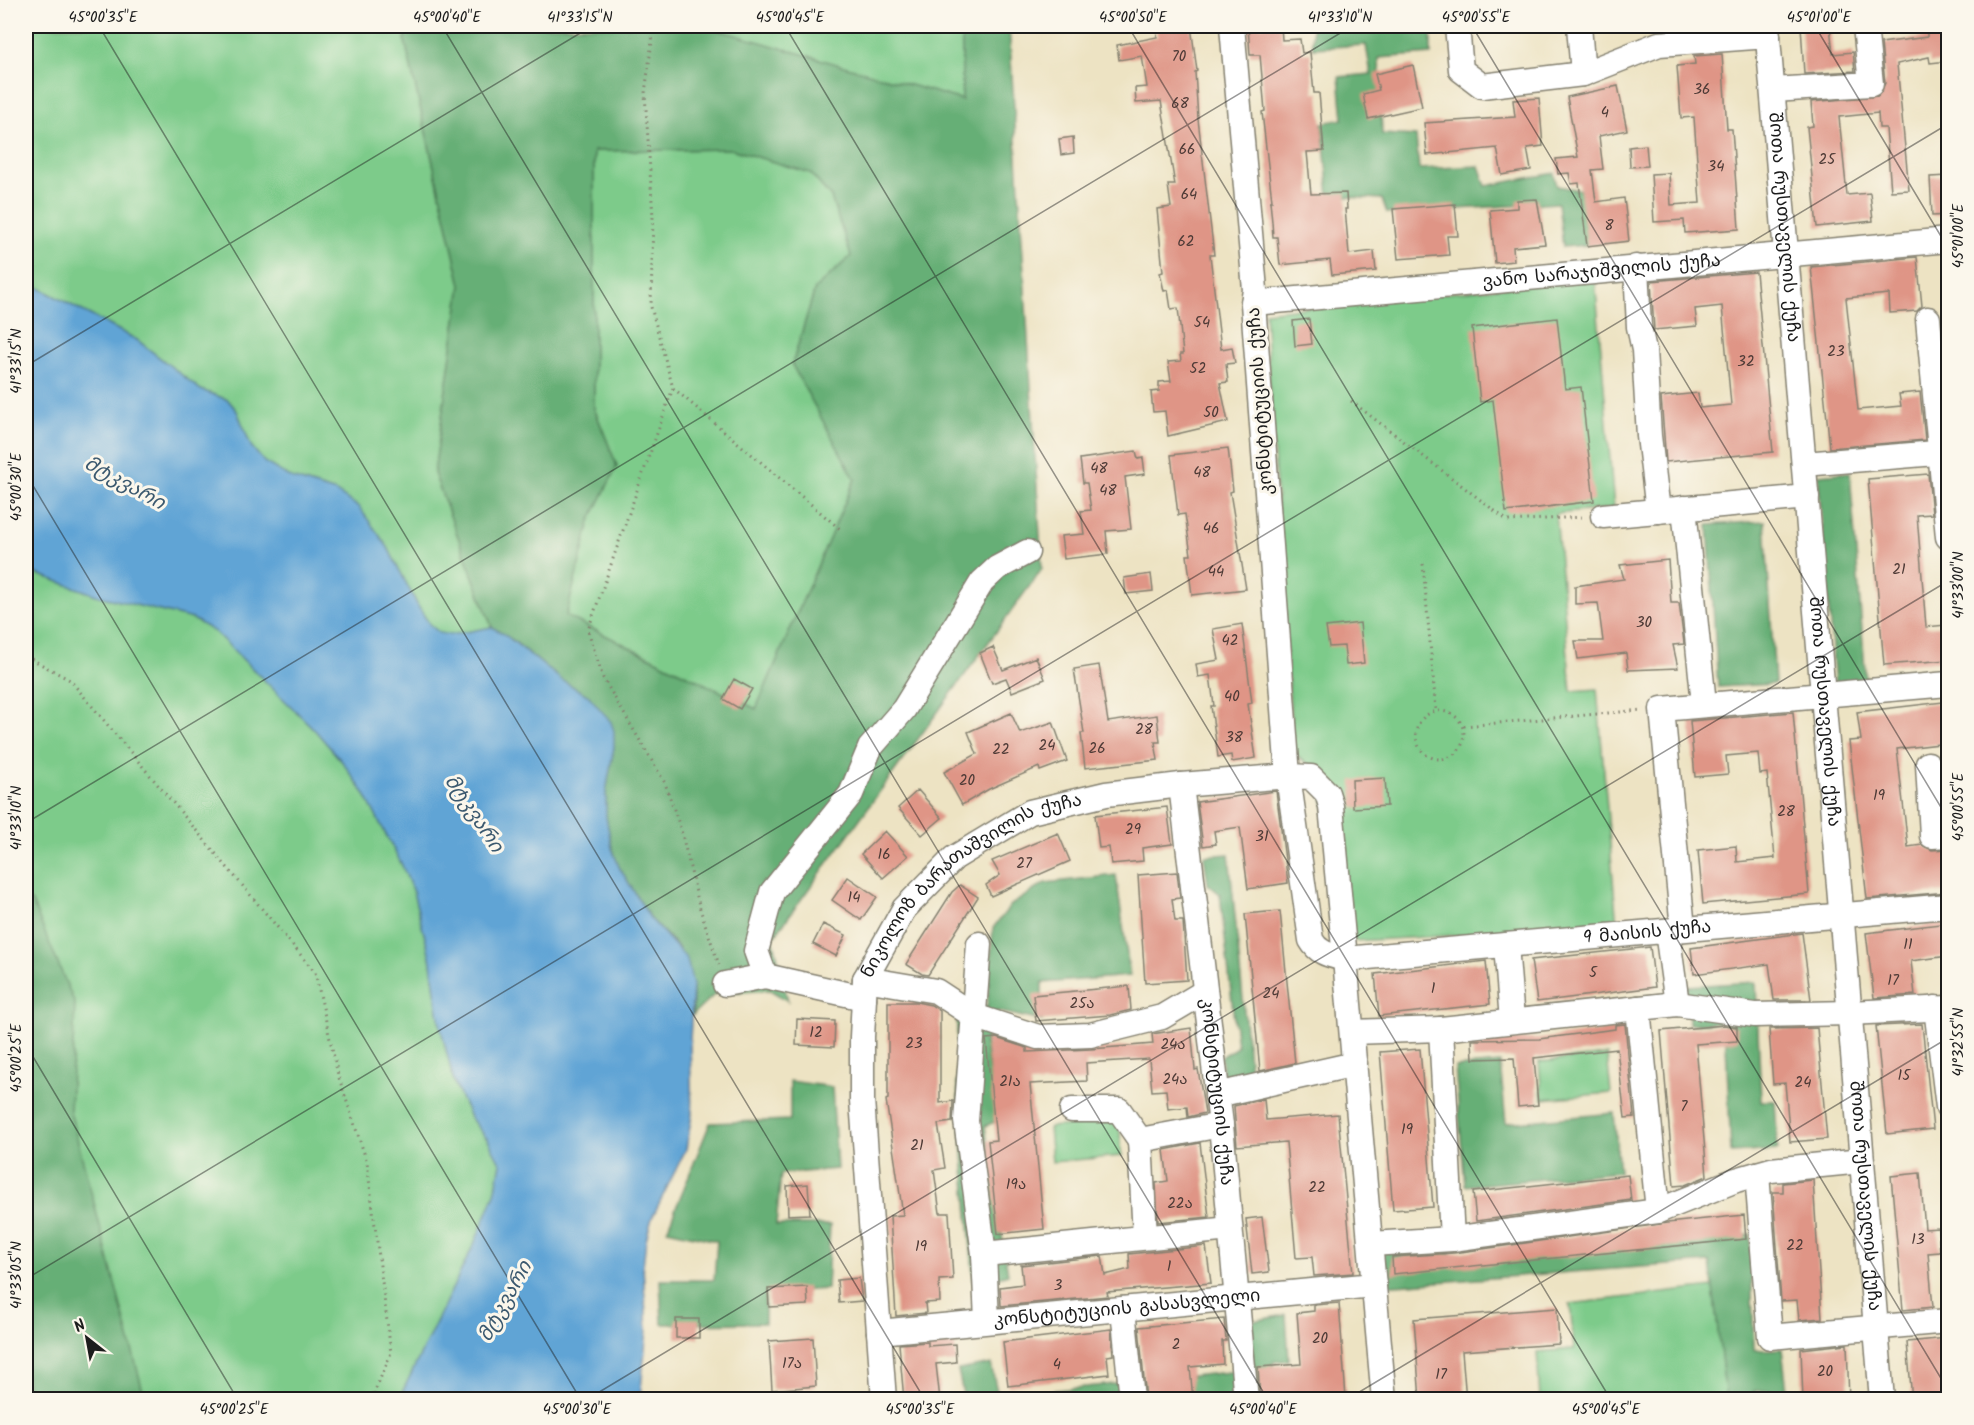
<svg xmlns="http://www.w3.org/2000/svg" width="1974" height="1425" viewBox="0 0 1974 1425" font-family="Kalam,'Noto Sans Georgian',sans-serif">
	<style>
		.green { fill: #7dcb8a; stroke: #4c7453; stroke-width: 1.5 }
		.forest { fill: #66af76; stroke: #416649; stroke-width: 1.5; fill-rule: evenodd }
		.water { fill: #60a4d5; stroke: #3e6078; stroke-width: 1.5 }
		.building { fill: #df9586 }
		.lines { fill: none; stroke-linecap: round; stroke-linejoin: round }
		.minor-casing { stroke: #848070; stroke-width: 27 }
		.path { stroke: #848070; stroke-width: 3; stroke-dasharray: 1.5 4.5; stroke-linecap: butt }
		.minor { stroke: #fff; stroke-width: 24 }
		.ticks { fill: none; stroke: #1c1c1c; stroke-width: 1.5; stroke-opacity: 0.45 }
		.labels { text-anchor: middle; dominant-baseline: central; stroke-width: 6; stroke-linejoin: round; paint-order: stroke }
		.number-label { font-size: 15px; fill: #4d3a36 }
		.street-label { font-size: 18px; fill: #1c1c1c; stroke: #fbf7ec }
		.water-label { font-size: 20px; font-style: italic; fill: #3b596f; stroke: #fbf7ec }
		.neatline { fill: none; stroke: #1c1c1c; stroke-width: 2 }
		.ticks-label { font-size: 15px; text-anchor: middle; fill: #1c1c1c }
	</style>
	<rect width="100%" height="100%" fill="#fbf7ec"/>
	<filter id="ink" filterUnits="userSpaceOnUse"><feTurbulence type="fractalNoise" baseFrequency=".0167" numOctaves="2"/><feDisplacementMap in="SourceGraphic" scale="12" xChannelSelector="R" yChannelSelector="G"/><feConvolveMatrix kernelMatrix="1 2 1 2 8 2 1 2 1" color-interpolation-filters="sRGB"/></filter>
	<filter id="wash" filterUnits="userSpaceOnUse"><feTurbulence type="fractalNoise" baseFrequency=".008" numOctaves="4" result="noise"/><feDisplacementMap in="SourceGraphic" scale="24" xChannelSelector="R" yChannelSelector="G"/><feGaussianBlur stdDeviation="1.35" result="paint"/><feColorMatrix in="noise" values="0 0 0 0 0 0 0 0 0 0 0 0 0 0 0 0 0 1.4 0 .05"/><feComposite in="paint" operator="in"/></filter>
	<g filter="url(#wash)">
		<rect width="100%" height="100%" fill="#ede3c3"/>
		<!-- green -->
		<path class="green" d="M26,26H407L405,41L461,285L434,473L492,627L450,635L440,633L430,625L419,608L387,546L336,492L291,478L264,462L251,446L237,411L228,400L201,390L137,340L26,281Z
			M704,26H962V100Z
			M731,149L810,173L831,197L851,256L815,289L792,365L855,479L756,709L566,616L590,521L617,466L594,408V151Z
			M1595,278L1614,508L1556,514L1571,691L1597,689L1617,926L1355,941L1316,770L1293,753L1265,312Z
			M26,570L99,596L193,619L215,632L314,729L345,765L364,793L402,865L413,892L430,956L440,1025L454,1082L470,1117L488,1140L501,1164L495,1194L476,1240L399,1399H26Z
			M1607,1055L1611,1093L1542,1099L1539,1062Z
			M1119,1121L1122,1156L1052,1162L1049,1127Z
			M1713,1287L1726,1399H1540L1537,1352L1574,1349L1570,1304Z"/>
		<!-- forest -->
		<path class="forest" d="M407,26H704L962,100V26H1009L1042,569L773,938L788,1001L770,990L715,994L693,1015V985L678,947L650,918L619,867L612,848L606,817V792L614,747L589,696L563,681L514,641L492,627L434,473L461,285L405,41ZM731,149L810,173L831,197L851,256L815,289L792,365L855,479L756,709L566,616L590,521L617,466L594,408V151Z
			M1312,26H1371L1373,32L1431,28V54L1379,58L1382,134L1416,136L1419,169L1479,166L1486,186L1554,173L1557,186L1581,190L1588,245L1563,247L1558,203L1387,213L1382,199L1329,196L1322,123L1343,119L1339,77L1371,74L1366,45L1313,48Z
			M1850,472L1866,683L1835,685L1818,475Z
			M1765,521L1775,684L1718,687L1708,525Z
			M1229,854L1250,1072L1224,1076L1221,1057L1237,1047L1220,894L1208,884L1204,856Z
			M1116,875L1130,976L1042,983V1021L997,1011L985,1042L997,1121L985,1126L1008,1274L989,1280L975,1298L957,1084V996L987,1008L993,928L1011,905L1045,883Z
			M26,898L32,902L75,1004L70,1111L145,1399H26Z
			M1756,982L1761,1101H1775L1778,1150L1731,1153L1725,1022L1689,1024L1687,986Z
			M1500,1063L1506,1123L1614,1113L1619,1172L1465,1186L1455,1067Z
			M790,1081L832,1087L837,1169L781,1174L776,1225H830L827,1289L765,1293V1323L662,1324L660,1280H714L717,1241L667,1230L710,1123L790,1120Z
			M1750,1234L1754,1350L1782,1349L1787,1390L1754,1391L1755,1399H1726L1710,1262L1382,1286L1379,1251L1449,1245L1453,1261Z
			M1286,1315L1289,1360L1273,1362L1276,1399H1181L1180,1390L1113,1397V1400L964,1399L958,1370L991,1364L998,1396L1249,1370L1246,1322Z"/>
		<!-- water -->
		<path class="water" d="M26,281L137,340L201,390L228,400L237,411L251,446L264,462L291,478L336,492L359,507L387,546L419,608L430,625L440,633L450,635L492,627L504,634L563,681L589,696L611,722L614,731V747L606,792V817L612,848L619,867L650,918L687,959L693,985L690,1041L692,1115L686,1149L652,1218L646,1240L643,1266L647,1330L640,1399H399L476,1240L495,1194L501,1164L488,1140L470,1117L454,1082L440,1025L430,956L413,892L402,865L364,793L345,765L314,729L215,632L193,619L99,596L26,570Z"/>
		<g id="blocks">
			<!-- building -->
			<path class="building" d="M1156,26H1191L1197,71L1195,72L1198,119L1214,255H1210L1221,349L1232,347L1235,363L1226,364L1228,382L1220,383L1228,422L1168,436L1165,411L1153,412L1151,392L1159,391V382L1171,381L1168,362L1181,361L1180,354H1183L1178,308L1171,309L1168,290L1164,291L1160,273L1163,272L1157,209L1171,207L1168,185H1175L1161,101L1136,103L1135,88L1147,87L1142,56L1119,60L1117,45L1157,37Z
				M1248,26H1281L1282,40L1300,39L1302,53L1310,52L1314,93H1319L1324,151L1307,152L1311,194L1346,193L1347,209H1345L1349,254L1374,251L1376,271L1332,275L1330,260L1280,265L1277,237H1273L1272,222L1270,201H1272L1262,112L1265,111L1260,55H1250Z
				M1801,26H1830L1833,54L1853,52L1855,71L1804,74Z
				M1948,30V61L1930,63L1929,57L1897,64L1909,190L1891,191L1886,128H1879L1878,113L1839,117L1847,195L1870,193L1873,221L1817,227L1807,127L1813,126L1811,102L1878,96L1885,83L1881,43L1927,37V32Z
				M1722,54L1727,129H1732L1739,229L1685,233L1684,220L1654,222L1651,174L1669,173L1671,205L1700,203L1694,117L1681,118L1677,66L1695,64L1694,56Z
				M1413,65L1422,107L1368,119L1363,94L1379,90L1375,74Z
				M1618,86L1627,130L1599,136L1603,169L1592,170L1596,202L1624,198L1629,241L1587,246L1579,183L1571,184L1569,173L1558,174L1556,159L1578,157L1567,97Z
				M1539,98L1543,146L1527,148L1531,170L1502,175L1497,148L1427,155L1424,123L1515,117L1513,100Z
				M1073,137L1074,153L1061,155L1059,139Z
				M1646,145L1648,166L1630,167L1629,147Z
				M1948,176V215L1932,216L1930,177Z
				M1537,199L1545,244L1513,247L1514,261L1495,263L1490,210L1517,208V200Z
				M1455,204L1458,236H1447L1449,255L1398,259L1393,209Z
				M1917,257L1922,306L1917,311L1890,313L1889,294L1846,298L1858,410L1901,406L1899,394L1920,392L1925,440L1830,448L1811,267Z
				M1756,272L1773,452L1666,462L1661,397L1698,393L1700,408L1731,405L1722,306L1695,309L1697,326L1654,330L1651,281Z
				M1557,318L1565,389L1581,387L1594,501L1506,512L1493,400L1480,402L1472,328Z
				M1309,319L1312,344L1295,346L1293,321Z
				M1228,448L1233,491L1230,492L1246,589L1192,595L1187,555H1191L1185,514L1178,515L1171,455Z
				M1136,451L1138,459L1143,458L1145,474L1125,477L1131,529L1106,531L1108,554L1064,559L1061,536L1084,534L1081,511L1091,510L1087,483H1083L1080,459Z
				M1928,474L1932,514L1917,515L1926,627L1946,625L1948,660L1884,665L1868,479Z
				M1668,560L1671,603H1679L1684,644L1673,645L1678,668L1628,670L1626,653L1578,659L1575,641H1603L1598,603L1575,604V586L1624,579L1620,565Z
				M1151,574L1153,591L1126,594L1124,578Z
				M1360,623L1364,663L1346,665L1344,646L1329,647L1326,627Z
				M1242,624L1252,703L1248,704L1256,758L1232,762L1231,755L1218,757L1211,706H1214L1210,675L1198,677L1196,664L1219,660L1213,629Z
				M993,647L1003,670L1036,657L1045,679L1012,692L1006,678L992,683L980,653Z
				M1099,665L1108,722L1157,715L1160,742H1155L1158,760L1085,768L1081,733H1084L1074,669Z
				M734,679L752,689L740,709L723,699Z
				M1943,702L1948,743L1897,749L1908,847L1922,845L1932,850L1948,849V892L1867,899L1849,741L1861,740L1857,712Z
				M1793,712L1809,894L1703,904L1698,850L1736,846L1737,862L1775,858L1767,773L1760,774L1758,753L1726,756L1728,774L1695,777L1690,721Z
				M1011,713L1020,733L1053,722L1067,761L1040,771L1039,767L989,789L962,805L944,772L977,754L968,732Z
				M1385,778L1387,806L1353,808L1352,780Z
				M918,790L942,818L922,835L898,808Z
				M1276,791L1288,883L1248,889L1240,827L1214,831L1216,844L1203,846L1197,802Z
				M1167,807L1172,844L1142,848L1143,861L1111,864L1109,847L1099,848L1095,815Z
				M885,831L908,856L883,878L861,854Z
				M1058,833L1070,861L991,896L986,885L1000,875L992,861Z
				M1177,872L1180,898L1172,899L1175,921H1183L1187,980L1145,983L1138,875Z
				M848,877L877,897L861,920L832,900Z
				M960,885L978,897L928,975L922,974L906,964L952,892Z
				M1280,911L1295,1063L1260,1071L1245,914Z
				M1948,923V956L1911,961L1915,995L1874,998L1866,933Z
				M823,924L846,935L836,956L813,944Z
				M1802,933L1811,1000H1774L1769,964L1694,974L1691,948Z
				M1650,947L1655,987L1537,1002L1531,960Z
				M1486,961L1490,1004L1379,1016L1375,974Z
				M1129,986L1131,1010L1110,1015L1036,1021L1033,995Z
				M888,1002H916L931,1005L940,1011V1103L953,1101L952,1122L938,1124L945,1168L934,1170L940,1213H949L953,1279L939,1280L940,1302L925,1303L926,1313L896,1316L890,1216L903,1215L886,1100L888,1099Z
				M797,1019L835,1021L834,1047L796,1045Z
				M1625,1024L1634,1117L1625,1118L1617,1049L1534,1058L1538,1105L1518,1107L1514,1058L1473,1059L1472,1040L1539,1039L1615,1029V1025Z
				M1922,1024L1933,1129L1887,1134L1876,1026Z
				M1724,1025L1737,1027V1041L1696,1044L1707,1176L1685,1185L1674,1186L1661,1031Z
				M1191,1028L1195,1070L1198,1069L1205,1113L1188,1117L1187,1107L1168,1109L1166,1090L1152,1091L1149,1059L1086,1063L1087,1081L1030,1084L1044,1229L998,1234L988,1141L996,1140L986,1039L996,1038L1027,1048V1052L1091,1049L1153,1044L1152,1034Z
				M1817,1028L1827,1139L1790,1142L1785,1083L1773,1084L1769,1029Z
				M1420,1049L1433,1207L1393,1210L1380,1052Z
				M1264,1099L1266,1120L1338,1114L1353,1273L1314,1276L1312,1257L1296,1258L1286,1142L1237,1146L1234,1106Z
				M1200,1143L1209,1217L1158,1222L1156,1183L1168,1181L1164,1150Z
				M1920,1173L1925,1229L1938,1228L1940,1252L1928,1253L1933,1307L1903,1310L1891,1176Z
				M1628,1175L1631,1200L1476,1221L1473,1192Z
				M1813,1180L1822,1318L1799,1320L1797,1300L1781,1301L1773,1192H1783V1183Z
				M808,1184L810,1214L788,1215L787,1186Z
				M1744,1215L1746,1239L1393,1274L1392,1257L1454,1253L1667,1223Z
				M1262,1217L1269,1272L1252,1274L1246,1219Z
				M1206,1246L1211,1283L1107,1292L1108,1296L1001,1306L1000,1287L1023,1284L1021,1265L1102,1256L1105,1275L1130,1269L1129,1254Z
				M859,1278L862,1301L839,1303L837,1280Z
				M807,1287L808,1305L769,1307L768,1289Z
				M1339,1303L1346,1398L1260,1400L1258,1367L1301,1364L1297,1313L1314,1311V1305Z
				M1557,1308L1559,1344L1462,1351L1466,1400H1420L1414,1319Z
				M676,1319H699V1338H676Z
				M1224,1319L1226,1341H1222L1223,1364L1190,1367L1193,1400H1146L1139,1327Z
				M1111,1329L1113,1355L1107,1356L1109,1374L1008,1386L1003,1342Z
				M813,1338L816,1386L772,1390L769,1341Z
				M1947,1338L1948,1400H1912L1907,1342Z
				M928,1342V1346L955,1344L956,1362L936,1364L940,1400H904L899,1344Z
				M1847,1344L1849,1400H1803L1801,1349Z"/>
		</g>
	</g>
	<g filter="url(#ink)">
		<use href="#blocks" fill-opacity="0" stroke="#848070" stroke-width="1.5"/>
		<g class="lines">
			<!-- minor casing -->
			<g class="minor-casing">
				<g id="minor">
					<path d="M1457,26L1461,70L1482,86L1583,74L1659,44L1768,36"/>
					<path d="M1579,26L1583,74"/>
					<path id="s1" d="M1767,26L1882,1400"/>
					<path d="M1773,90L1871,84L1865,26"/>
					<path d="M1636,267L1639,327L1644,350L1649,436L1658,511"/>
					<path id="s2" d="M1253,303L1948,240"/>
					<path d="M1928,319L1948,537"/>
					<path d="M1804,464L1948,452"/>
					<path d="M1684,508L1704,704"/>
					<path d="M1603,516L1807,497"/>
					<path d="M1928,764L1932,836L1948,835"/>
					<path id="s3" d="M1181,785L1221,1125L1246,1400"/>
					<path d="M1683,929L1662,709L1948,684"/>
					<path d="M1667,931L1677,1004"/>
					<path d="M979,944L966,1121L984,1254L987,1321"/>
					<path d="M1506,945L1512,1021"/>
					<path d="M765,976L756,951L772,892L851,794L870,748L904,709L982,582L997,568L1027,552"/>
					<path d="M865,979L936,991L974,1016L1038,1037L1090,1035L1162,1017L1204,992"/>
					<path d="M725,984L765,976L864,998"/>
					<path d="M1638,1008L1658,1211"/>
					<path d="M1936,1008L1948,1107"/>
					<path d="M1352,1032L1441,1029"/>
					<path d="M1217,1095L1355,1064"/>
					<path d="M1072,1110H1119L1140,1140"/>
					<path d="M1757,1174L1770,1337L1948,1321"/>
					<path d="M1145,1237L1140,1140L1221,1125"/>
					<path d="M1452,1239L1441,1029L1677,1004L1755,1015L1850,1013L1948,1008"/>
					<path d="M1371,1244L1452,1239L1658,1211L1736,1180L1771,1170L1862,1161"/>
					<path d="M984,1254L1230,1229"/>
					<path d="M1123,1309L1132,1400"/>
					<path id="s4" d="M879,1332L1374,1285"/>
					<path id="s5" d="M884,1400L862,1100V1037L865,979L904,909L954,858L1030,812L1106,794L1181,785L1288,776L1311,777L1327,793L1331,806L1345,959C1330,955 1319,954 1311,940L1288,776L1253,303L1255,290L1232,26"/>
					<path id="s6" d="M1384,1400L1345,959L1948,906"/>
				</g>
			</g>
			<!-- path -->
			<path class="path" d="M654,26L645,93L653,217L651,307L673,388L840,529
				M673,388L588,630L603,678L665,783L681,830L700,909L719,965
				M1351,401L1508,521L1583,517
				M1423,564L1436,710
				M26,656L70,680L315,972L338,1075L367,1162L391,1353L371,1400
				M1416 735a24 24 0 1 1 48 0a24 24 0 1 1-48 0Z
				M1464,726L1642,710"/>
			<!-- minor -->
			<use href="#minor" class="minor"/>
		</g>
	</g>
	<!-- ticks -->
	<path class="ticks" d="M99,26L925,1400M442,26L1268,1400M785,26L1611,1400M1128,26L1948,1390M1472,26L1948,819M1815,26L1948,248M26,366L592,26M26,474L581,1400M26,823L1352,26M26,1045L238,1400M26,1279L1948,124M586,1400L1948,581M1346,1400L1948,1038"/>
	<g class="labels">
		<!-- number labels -->
		<g class="number-label">
			<text x="1179" y="57">70</text>
			<text x="1702" y="90">36</text>
			<text x="1180" y="104">68</text>
			<text x="1605" y="113">4</text>
			<text x="1187" y="150">66</text>
			<text x="1827" y="160">25</text>
			<text x="1716" y="167">34</text>
			<text x="1189" y="195">64</text>
			<text x="1609" y="226">8</text>
			<text x="1186" y="242">62</text>
			<text x="1202" y="323">54</text>
			<text x="1836" y="352">23</text>
			<text x="1746" y="362">32</text>
			<text x="1198" y="369">52</text>
			<text x="1211" y="413">50</text>
			<text x="1099" y="469">48</text>
			<text x="1202" y="473">48</text>
			<text x="1108" y="491">48</text>
			<text x="1211" y="529">46</text>
			<text x="1899" y="570">21</text>
			<text x="1216" y="572">44</text>
			<text x="1644" y="623">30</text>
			<text x="1230" y="641">42</text>
			<text x="1232" y="697">40</text>
			<text x="1144" y="730">28</text>
			<text x="1234" y="738">38</text>
			<text x="1047" y="746">24</text>
			<text x="1097" y="749">26</text>
			<text x="1001" y="750">22</text>
			<text x="967" y="781">20</text>
			<text x="1879" y="796">19</text>
			<text x="1786" y="812">28</text>
			<text x="1133" y="830">29</text>
			<text x="1262" y="837">31</text>
			<text x="884" y="855">16</text>
			<text x="1024" y="864">27</text>
			<text x="854" y="898">14</text>
			<text x="1908" y="945">11</text>
			<text x="1593" y="973">5</text>
			<text x="1893" y="981">17</text>
			<text x="1433" y="989">1</text>
			<text x="1271" y="994">24</text>
			<text x="1082" y="1004">25ა</text>
			<text x="816" y="1033">12</text>
			<text x="914" y="1044">23</text>
			<text x="1173" y="1045">24ა</text>
			<text x="1904" y="1076">15</text>
			<text x="1175" y="1080">24ა</text>
			<text x="1010" y="1082">21ა</text>
			<text x="1803" y="1083">24</text>
			<text x="1684" y="1107">7</text>
			<text x="1407" y="1130">19</text>
			<text x="917" y="1146">21</text>
			<text x="1016" y="1185">19ა</text>
			<text x="1317" y="1188">22</text>
			<text x="1180" y="1204">22ა</text>
			<text x="1918" y="1240">13</text>
			<text x="1795" y="1246">22</text>
			<text x="921" y="1247">19</text>
			<text x="1169" y="1267">1</text>
			<text x="1058" y="1286">3</text>
			<text x="1320" y="1339">20</text>
			<text x="1176" y="1345">2</text>
			<text x="792" y="1364">17ა</text>
			<text x="1057" y="1365">4</text>
			<text x="1825" y="1372">20</text>
			<text x="1441" y="1375">17</text>
		</g>
		<!-- street labels -->
		<g class="street-label">
			<text stroke="none"><textPath href="#s1" startOffset="202">შოთა რუსთაველის ქუჩა</textPath></text>
			<text stroke="none"><textPath href="#s2" startOffset="350">ვანო სარაჯიშვილის ქუჩა</textPath></text>
			<text transform="translate(1261 401) rotate(-94)">კონსტიტუციის ქუჩა</text>
			<text stroke="none"><textPath href="#s1" startOffset="688">შოთა რუსთაველის ქუჩა</textPath></text>
			<text stroke="none"><textPath href="#s5" startOffset="570">ნიკოლოზ ბარათაშვილის ქუჩა</textPath></text>
			<text stroke="none"><textPath href="#s6" startOffset="746">9 მაისის ქუჩა</textPath></text>
			<text stroke="none"><textPath href="#s3" startOffset="309">კონსტიტუციის ქუჩა</textPath></text>
			<text stroke="none"><textPath href="#s1" startOffset="1174">შოთა რუსთაველის ქუჩა</textPath></text>
			<text stroke="none"><textPath href="#s4" startOffset="249">კონსტიტუციის გასასვლელი</textPath></text>
		</g>
		<!-- water labels -->
		<g class="water-label">
			<text transform="translate(124 484) rotate(29)">მტკვარი</text>
			<text transform="translate(473 814) rotate(56)">მტკვარი</text>
			<text transform="translate(506 1302) rotate(-61)">მტკვარი</text>
		</g>
	</g>
	<!-- margin -->
	<rect width="1974" height="1425" fill="none" stroke="#fbf7ec" stroke-width="66"/>
	<!-- north arrow -->
	<g transform="translate(87 1338) rotate(329)" stroke="#fbf7ec" stroke-width="4.5" paint-order="stroke">
	<path d="M0-4.5L10 22L0 15L-10 22Z" fill="#1c1c1c"/>
	<text y="-9" font-size="16" font-weight="bold" text-anchor="middle" fill="#1c1c1c">N</text>
	</g>
	<rect x="33" y="33" width="1908" height="1359" class="neatline"/>
	<g class="ticks-label">
		<text x="103" y="22">45°00'35"E</text>
		<text x="447" y="22">45°00'40"E</text>
		<text x="580" y="22">41°33'15"N</text>
		<text x="790" y="22">45°00'45"E</text>
		<text x="1133" y="22">45°00'50"E</text>
		<text x="1340" y="22">41°33'10"N</text>
		<text x="1476" y="22">45°00'55"E</text>
		<text x="1819" y="22">45°01'00"E</text>
		<text transform="translate(1958 236) rotate(-90)" y="5">45°01'00"E</text>
		<text transform="translate(16 361) rotate(-90)" y="5">41°33'15"N</text>
		<text transform="translate(16 487) rotate(-90)" y="5">45°00'30"E</text>
		<text transform="translate(1958 585) rotate(-90)" y="5">41°33'00"N</text>
		<text transform="translate(1958 807) rotate(-90)" y="5">45°00'55"E</text>
		<text transform="translate(16 818) rotate(-90)" y="5">41°33'10"N</text>
		<text transform="translate(1958 1042) rotate(-90)" y="5">41°32'55"N</text>
		<text transform="translate(16 1058) rotate(-90)" y="5">45°00'25"E</text>
		<text transform="translate(16 1275) rotate(-90)" y="5">41°33'05"N</text>
		<text x="234" y="1414">45°00'25"E</text>
		<text x="577" y="1414">45°00'30"E</text>
		<text x="920" y="1414">45°00'35"E</text>
		<text x="1263" y="1414">45°00'40"E</text>
		<text x="1606" y="1414">45°00'45"E</text>
	</g>
</svg>
